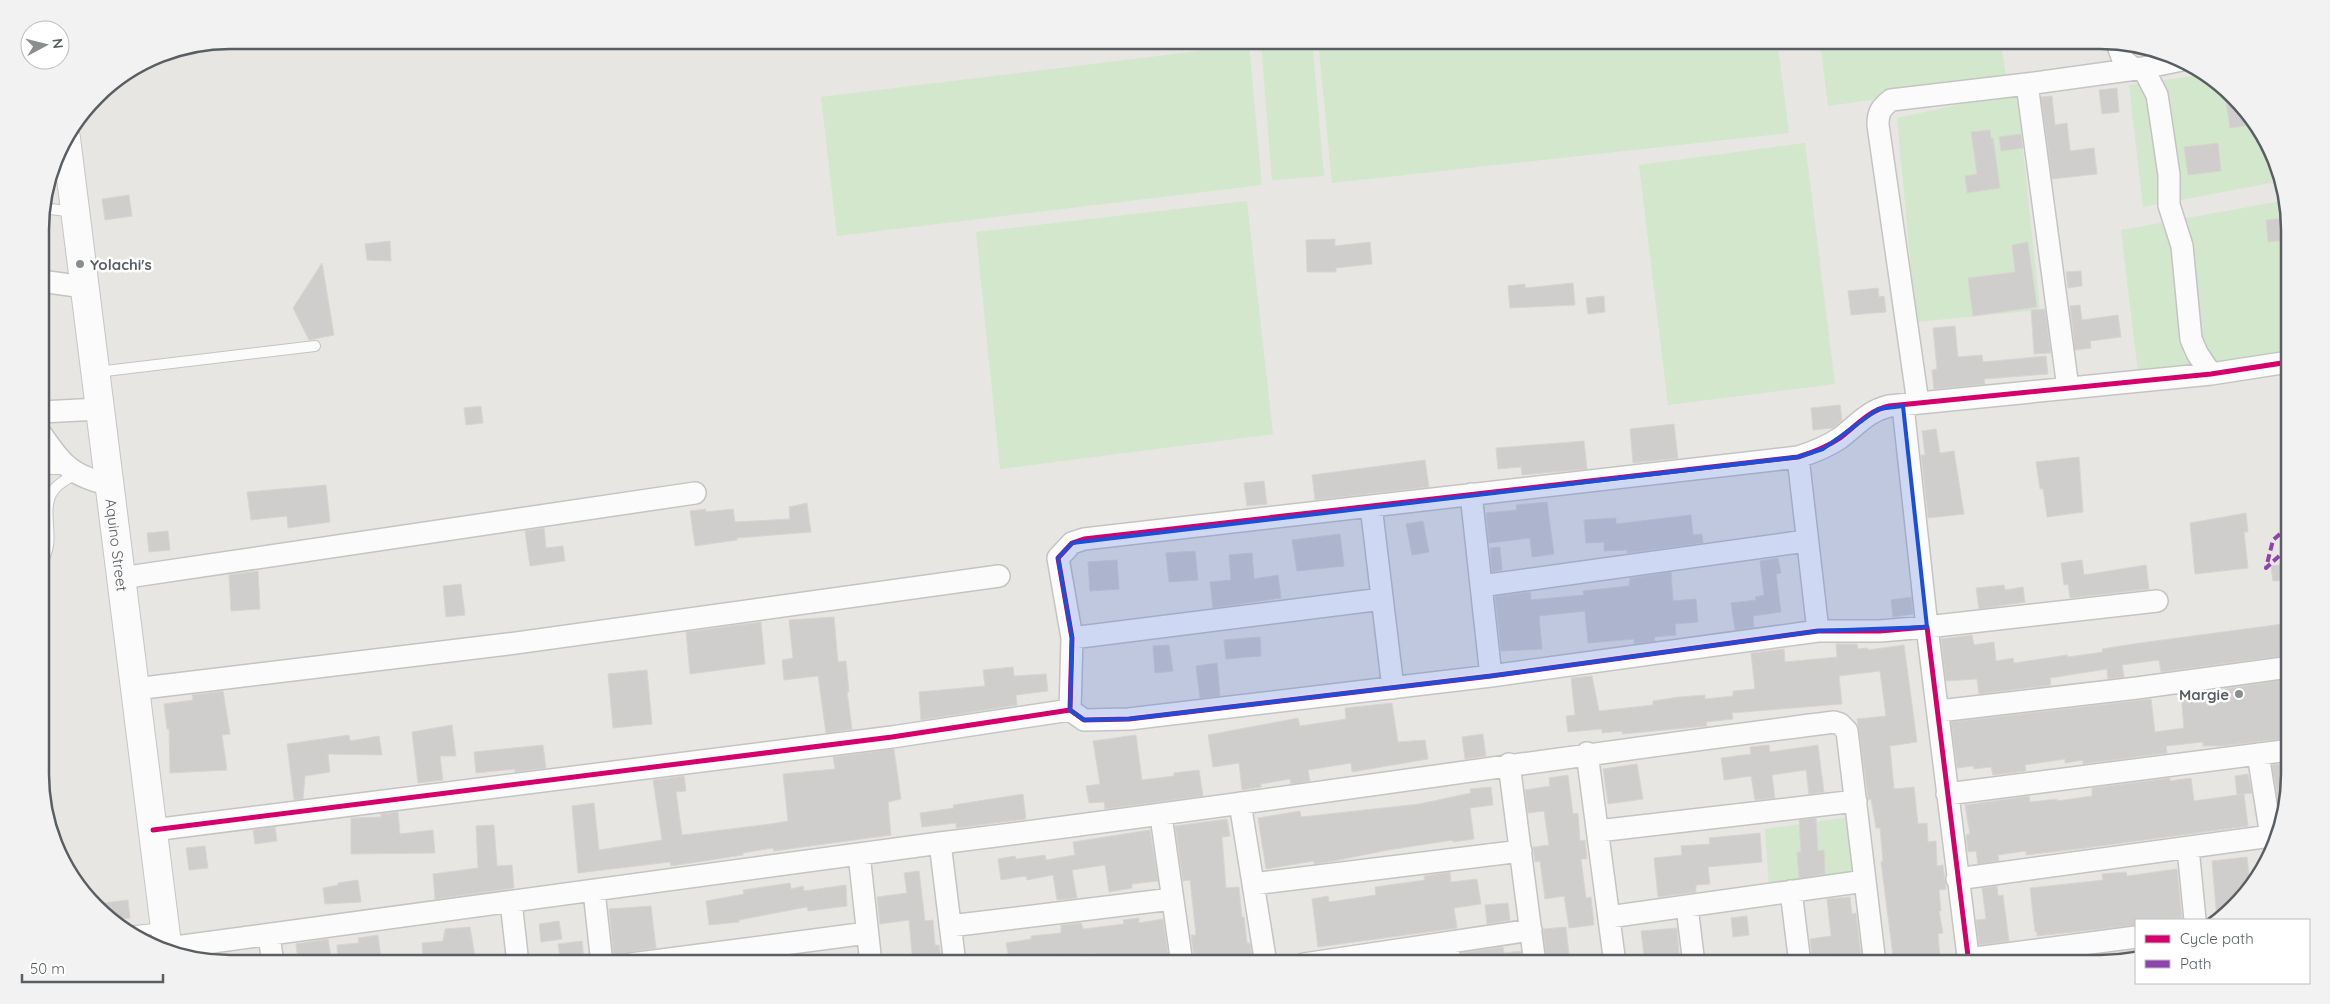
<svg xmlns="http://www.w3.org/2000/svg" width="2330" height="1004" viewBox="0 0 2330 1004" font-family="Quicksand,sans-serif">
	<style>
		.green { fill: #d2e7cb }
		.building { fill: #d0cecc; stroke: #d8d5d1 }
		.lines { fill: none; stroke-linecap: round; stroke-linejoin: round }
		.service-casing { stroke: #c4c4c3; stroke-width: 12 }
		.minor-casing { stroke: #c4c4c3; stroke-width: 24 }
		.secondary-casing { stroke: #c4c5c5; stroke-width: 30 }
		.service { stroke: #fcfbfb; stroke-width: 10 }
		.minor { stroke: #fcfbfb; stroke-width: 21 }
		.secondary { stroke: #fcfbfb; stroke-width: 28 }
		.quiet { stroke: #8e44ad; stroke-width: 4; stroke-dasharray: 8 4; stroke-linecap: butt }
		.cycleway-casing { stroke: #fff; stroke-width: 8 }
		.cycleway { stroke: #d6006c; stroke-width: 5 }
		.marked { fill: #1d4ed8; fill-opacity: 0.2; stroke: #1d4ed8; stroke-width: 4; stroke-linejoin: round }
		.poi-dot { fill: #8a8e8e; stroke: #fff; stroke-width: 2 }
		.labels { text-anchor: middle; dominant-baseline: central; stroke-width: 5; stroke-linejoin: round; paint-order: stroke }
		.poi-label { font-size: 15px; font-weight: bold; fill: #585e61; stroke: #fff; text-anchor: start }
		.street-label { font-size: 15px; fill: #585e61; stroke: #fff }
		.rim { fill: none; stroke: #585e61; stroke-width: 2.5 }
	</style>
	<rect width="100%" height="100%" fill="#e8e6e2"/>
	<!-- green -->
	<path class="green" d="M1290,40H1312L1324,176L1272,180L1261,43Z
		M1318,40H1777L1789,133L1332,183Z
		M1820,40H2000L2007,81L1828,106Z
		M1249,45L1262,185L837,236L821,97Z
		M2207,74C2244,95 2271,141 2282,181L2143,207L2129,85Z
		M2017,92L2040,310L1916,322L1897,118Z
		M1805,143L1835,384L1668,405L1639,165Z
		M2287,200L2289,352L2138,373L2121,230Z
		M1247,201L1273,434L1000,469L976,232Z
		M1849,817L1856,878L1769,888L1765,829Z"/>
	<!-- building -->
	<path class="building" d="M2117,88L2119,112L2102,114L2099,90Z
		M2224,88L2249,113L2251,125L2230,128Z
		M2052,96L2055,125L2067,123L2070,151L2094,148L2097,174L2052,179L2041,97Z
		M1990,130L1991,138H1993L2000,188L1967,193L1965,176L1977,174L1971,132Z
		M2021,134L2023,148L2001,151L1999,137Z
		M2218,143L2221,171L2188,175L2184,147Z
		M129,195L132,216L105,220L102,199Z
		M2286,218L2288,240L2268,242L2266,220Z
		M1335,239V246L1370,242L1372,264L1336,268V272H1307L1306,240Z
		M390,241L391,261L367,260L365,244Z
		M2028,242L2037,307L1973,316L1968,278L2015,272L2012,245Z
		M322,263L334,335L309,340L293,308Z
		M2081,271L2082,286L2068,288L2066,272Z
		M1573,283L1575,305L1510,308L1508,286L1525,284V288Z
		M1878,288L1879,297L1884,296L1886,312L1851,315L1848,291Z
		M1604,296L1605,312L1588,314L1586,298Z
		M2080,305L2082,320L2118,315L2121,337L2090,341L2091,348L2075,350L2070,306Z
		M2045,309L2051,353L2034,354L2031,310Z
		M1955,326L1958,357L1982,355L1983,362L2046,356L2048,374L1984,379L1985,384L1934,389L1932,370L1937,369L1933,328Z
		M1840,405L1842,420L1833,428L1813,430L1811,408Z
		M481,406L483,423L466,425L464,408Z
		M1674,424L1678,458L1633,463L1630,429Z
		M1936,429L1940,453L1954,451L1964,514L1928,518L1921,455H1925L1922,431Z
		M1584,441L1587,469L1522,475L1521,467L1498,469L1496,448Z
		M2079,457L2083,512L2047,517L2043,489H2040L2036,462Z
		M1425,460L1429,487L1315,500L1312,475Z
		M1264,481L1267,504L1247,506L1244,483Z
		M326,485L330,522L288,528L287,516L251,520L247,492Z
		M1547,502L1554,554L1532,557L1530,538L1489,543L1486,513L1517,510L1516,505Z
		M807,503L811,532L737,538V540L695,546L690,511L706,509V512L733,509L735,522L790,519L789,507Z
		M2246,513L2248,532H2244L2248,568L2195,574L2190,523Z
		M1691,515L1693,535L1702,534L1703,543L1627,553V550L1604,551V542L1586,543L1584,520L1616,518V524Z
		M1423,521L1429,552L1412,555L1406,524Z
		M544,528L546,548L563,546L565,561L530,566L525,531Z
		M168,531L170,550L149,552L147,533Z
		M1340,534L1344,566L1297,571L1292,540Z
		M1500,547L1502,570L1492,572L1490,548Z
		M1195,551L1198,580L1169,582L1166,553Z
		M1252,553L1254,579L1278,575L1281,598L1213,608L1210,582L1231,580L1229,555Z
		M1778,558L1781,573L1776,574L1781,612L1753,616L1754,627L1735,630L1731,603L1756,600L1755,597L1764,595L1760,561Z
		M1117,560L1119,589L1090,591L1088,562Z
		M2082,560L2084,575L2146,565L2149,589L2070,598L2068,584L2064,585L2061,563Z
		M2285,564L2287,580L2273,581L2271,566Z
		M258,571L260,609L231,611L229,575Z
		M1671,572L1673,601L1696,599L1698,622L1675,624L1676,635L1654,637L1655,641L1634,644V639L1588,643L1585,611L1539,616L1542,649L1501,651L1495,597L1530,592L1531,600L1584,595L1583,591L1629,586L1630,578Z
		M461,584L465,615L446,617L443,586Z
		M2004,585L2005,590L2023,587L2025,602L1979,609L1976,588Z
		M1911,597L1913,614L1893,617L1891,600Z
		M834,617L838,662L846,661L849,692H847L852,729L826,733L818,676L784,680L782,660L793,658L789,620Z
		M761,622L765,664L690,674L686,632Z
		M2290,623V653L2281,654V656L2161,672L2159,660L2122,665L2124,677L2108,679L2107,669L2050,678L2051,685L1979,694L1977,679L1946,681L1941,639L1972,635L1974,645L1994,642L1996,661L2013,658L2014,663L2067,655L2068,657L2103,652L2102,649L2140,643Z
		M1260,637L1261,656L1226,659L1224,640Z
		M1836,644H1857L1858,649L1868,648V650L1904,645L1917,742L1890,746L1894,789L1914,787L1918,824L1927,823L1928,842L1936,841L1937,866L1943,865L1946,889L1939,890L1941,911H1939L1943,933L1938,934L1940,959L1911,964H1894L1881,862L1883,861L1880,828H1876L1871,799L1868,800V797L1857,719L1886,716L1880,671L1839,676L1842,704L1732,713L1733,719L1706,722L1707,726L1622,734V731L1602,733V729L1568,732L1566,716L1575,715L1571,678L1592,676L1599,711L1653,705V701L1679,697L1705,695V699L1733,696V691L1755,689L1751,653L1784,649L1785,662L1837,657Z
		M1169,645L1173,671L1155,673L1153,646Z
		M1217,663L1220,696L1200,698L1196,666Z
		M1013,667L1014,676L1046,674L1048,691L1016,695L1017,705L921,720L919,692L985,686L983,670Z
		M647,670L652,724L613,728L608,674Z
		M2284,680L2285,685L2290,684V738L2221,746H2203V742L2166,746L2167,753L2083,764V760L2065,763V759L2025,765L2026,771L1993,775L1991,767L1974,769L1973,766L1957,768L1951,722L2151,699L2155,732L2184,728L2181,695L2195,693L2196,700L2225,696L2224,689Z
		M223,691L230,734L222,735L227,770L170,773L169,729H167L164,704L193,700L192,695Z
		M1392,703L1398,742L1425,740L1428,759L1352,772L1351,763L1308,770L1310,781L1291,784L1290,779L1261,784V787L1242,790L1239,763L1213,767L1208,735L1298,718L1300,726L1346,719L1345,708Z
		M452,725L456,756H440L443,780L418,783L412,732Z
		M1483,734L1486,756L1465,759L1462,737Z
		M349,735L350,741L379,736L382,755L328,754L330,772L305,776L303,799L294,800L287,744Z
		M1136,735L1142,780L1174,776V773L1199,770L1203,796L1105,809L1104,802L1089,803L1086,786L1100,784L1093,741Z
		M543,745L546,768L515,772V769L476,773L474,752Z
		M1769,745L1770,752L1818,745L1824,792L1809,794L1806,770L1772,775L1775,798L1755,800L1751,776L1724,780L1721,758L1751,754L1750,747Z
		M894,749L901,799L888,802L891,835L774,851L773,848L743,853V855L671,866L670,862L578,873L572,806L594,803L599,850L662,840L653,780L684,776L686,791L676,792L682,835L770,824L788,821L783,774L835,769L833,757Z
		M2290,763V774L2281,819L2272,765Z
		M1637,764L1643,799L1608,804L1603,769Z
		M2248,774L2252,793L2237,795L2235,776Z
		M1568,775L1573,814L1578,813L1580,841L1585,840L1587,859H1581L1586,898L1591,897L1594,925L1569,928L1564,896L1545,899L1540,861L1535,862L1533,847L1549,845L1544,811L1528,813L1525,790L1550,786L1549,778Z
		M2170,778V781L2191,778L2194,801L2244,794L2248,826L2078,849L2026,855V851L1998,855L1999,861L1978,864L1976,851L1968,852L1966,835L1970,834L1965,805L2029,796L2030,802L2057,799V801L2092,796V788Z
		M1491,787L1493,805L1470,808L1474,839L1453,842V840L1388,850L1334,861L1314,864V861L1266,869L1258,818L1300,811L1301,817L1419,804L1471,793L1470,789Z
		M1023,794L1026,819L956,828V823L922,827L920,813L954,808L953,805Z
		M398,812L400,834L433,830L435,853L351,854V818L381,817V814Z
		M1816,818L1818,851L1824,850L1825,874L1799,878L1797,852H1801L1799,820Z
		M1227,819L1230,836L1222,837L1226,888L1239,887L1242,917H1244L1247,943H1250L1253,964H1199L1198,958H1194L1191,935H1196L1190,880L1183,881L1175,826Z
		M494,825L497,866L512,865L514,888L435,899L433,874L478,868L476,826Z
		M275,827L277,841L255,844L253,830Z
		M1150,830L1158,881L1132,884V888L1109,892L1105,865L1072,870L1077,898L1057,900L1053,875L1027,880L1026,876L1001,880L998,859L1015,856L1016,859L1045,855L1046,860L1075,855L1073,842Z
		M1760,833L1762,862L1708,867L1710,884L1696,885V892L1658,897L1654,858L1682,855L1681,846L1710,844L1709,838Z
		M205,846L208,868L189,870L186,848Z
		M2247,857L2251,890L2217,920L2212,861Z
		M2177,869L2182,918L2136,920V925L2037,936V931L2035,932L2030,888L2103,880L2102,874L2126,872L2127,876Z
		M919,871L925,921L933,920L935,945H939L942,964H913L909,920L880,924L877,897L907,893L904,873Z
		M1450,872L1451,882L1477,879L1481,904L1454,908L1457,928L1318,947L1312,899L1328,896L1329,902L1376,895L1375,887L1425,880L1424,876Z
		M358,880L361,902L325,904L323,888L338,885V883Z
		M790,883L791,889L803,886L804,891L846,885L847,906L808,911L807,907L739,920V922L709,925L706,901L744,894L743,890Z
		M1997,886L1998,896L2003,895L2009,941L1979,945L1976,920L1986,919L1982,888Z
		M1850,897L1852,914L1856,913L1862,964H1837L1836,954L1812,957L1810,939L1831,936L1827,899Z
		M128,900L130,918L110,920L106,916L104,903Z
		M1508,903L1510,920L1487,924L1485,905Z
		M651,906L656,948L629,952L623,954L619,961H614L609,909Z
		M1747,916L1749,935L1733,937L1731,918Z
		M1139,918V923L1163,919L1169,961L1150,964L1149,958L1115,962V964H1096L1095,953L1064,956L1063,954L1032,957L1033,964H1010L1006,943L1031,939V936L1061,933V925L1081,923L1083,929L1124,924L1123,920Z
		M559,921L562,939L541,942L539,924Z
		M470,927L475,956L423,963L422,943L443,941L445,929Z
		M1566,927L1570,964H1547L1543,929Z
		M1677,928L1680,964H1645L1641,931Z
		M378,935L381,958L356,962V964H338L337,945L359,943L358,938Z
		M328,939L331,956L298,961L296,944Z
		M582,941L584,960L561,963L558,944Z
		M1503,947L1504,953L1521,951L1522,964H1462V953Z
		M2136,950V959L2112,964H2091L2090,956Z
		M1434,957L1435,964H1409V961Z"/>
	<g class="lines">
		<!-- service casing -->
		<g class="service-casing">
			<path id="service" d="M43,208L74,212
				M97,372L315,346
				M41,469H67
				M41,562C58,541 39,512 53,491C58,483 68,479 75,474
				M127,932L163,928"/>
		</g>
		<!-- minor casing -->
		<g class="minor-casing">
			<path id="minor" d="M2117,43L2123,60L2134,69
				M2143,68L2157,95L2161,121L2169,175V205L2182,246L2191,339L2197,353L2211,374
				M41,281L84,287
				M2068,388L2027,84L2143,68L2182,60
				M1918,403L1878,125C1878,112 1881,108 1891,100L2027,84
				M1903,406L1927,627L2157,601
				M41,412L100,409
				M41,434C64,466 70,475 110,485
				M1798,457L1818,631
				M1471,494L1491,676
				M1371,506L1393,688
				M121,578L695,493
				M1481,586L1806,541
				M1072,638L1382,599
				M135,689L508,644L999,576
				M1070,710L1072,638L1058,558L1072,543L1084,539L1798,457C1814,452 1827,447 1840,438C1857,425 1868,411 1889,406L2211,374L2289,362
				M1939,711L2137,688L2290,667
				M1587,753L1615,964
				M2258,754L2271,836
				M1509,764L1535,964
				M1947,794L2290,750
				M1240,803L1266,964
				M1161,816L1182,964
				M153,830L892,737L1070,710L1084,720L1129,719L1491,676L1818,631H1880L1927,627L1969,964
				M1598,831L1856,801
				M940,843C1238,806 1536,760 1834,722L1840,724L1847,731L1875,964
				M2188,848L2195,920
				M859,854L871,964
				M1957,879L2278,835
				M1253,884L1521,851
				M594,891L602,964
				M1791,891L1800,964
				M511,902L518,964
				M1687,907L1694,964
				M1609,917L1865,881
				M950,926L1172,899
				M269,936L273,964
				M1448,943L1450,964
				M168,948L940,843L955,964
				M1968,959L2136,937
				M631,964L867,933
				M1304,964L1531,930"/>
		</g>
		<!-- secondary casing -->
		<g class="secondary-casing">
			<g id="secondary">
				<path id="s1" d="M66,138L168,952"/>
			</g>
		</g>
		<!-- service -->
		<use href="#service" class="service"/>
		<!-- minor -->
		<use href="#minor" class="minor"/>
		<!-- secondary -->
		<use href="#secondary" class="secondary"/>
		<!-- quiet -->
		<path class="quiet" d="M2289,526L2273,540L2266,568L2289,547"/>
		<!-- cycleway casing -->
		<g class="cycleway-casing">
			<path id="cycleway" d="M1070,710L1072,638L1058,558L1072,543L1084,539L1798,457C1814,452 1827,447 1840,438C1857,425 1868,411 1889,406L2211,374L2289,362
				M153,830L892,737L1070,710L1084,720L1129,719L1491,676L1818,631H1880L1927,627L1969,964"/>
		</g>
		<!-- cycleway -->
		<use href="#cycleway" class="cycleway"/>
	</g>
	<!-- marked area -->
	<path class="marked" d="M1903,406L1927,627L1818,631L1491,676L1129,719L1084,720L1070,710L1072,638L1058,558L1072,543L1798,457L1823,449L1878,409Z"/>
	<!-- markers -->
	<g class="poi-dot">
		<circle cx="80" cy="264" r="5"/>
		<circle cx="2239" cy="694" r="5"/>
	</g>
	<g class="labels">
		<!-- poi labels -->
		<g class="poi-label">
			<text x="90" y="264">Yolachi's</text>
			<text x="2229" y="694" text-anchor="end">Margie</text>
		</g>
		<!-- street labels -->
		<g class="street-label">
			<text stroke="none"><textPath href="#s1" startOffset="410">Aquino Street</textPath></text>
		</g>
	</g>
	<!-- crop -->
	<path d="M0 0H2330V1004H0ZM230 49H2100A181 181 0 0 1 2281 230V774A181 181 0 0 1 2100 955H230A181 181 0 0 1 49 774V230A181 181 0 0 1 230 49Z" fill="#f2f2f2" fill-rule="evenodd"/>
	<path class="rim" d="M230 49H2100A181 181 0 0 1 2281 230V774A181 181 0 0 1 2100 955H230A181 181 0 0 1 49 774V230A181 181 0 0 1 230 49Z"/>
	<!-- legend -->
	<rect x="2135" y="919" width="175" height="65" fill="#ffffff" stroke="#bcbfc0"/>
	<rect x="2145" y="935" width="25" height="8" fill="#d6006c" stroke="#bcbfc0"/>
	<text x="2180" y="944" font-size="15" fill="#585e61">Cycle path</text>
	<rect x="2145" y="960" width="25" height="8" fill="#8e44ad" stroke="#bcbfc0"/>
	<text x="2180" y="969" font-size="15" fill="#585e61">Path</text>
	<!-- north arrow -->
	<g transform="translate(45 45) rotate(83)"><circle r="24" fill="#ffffff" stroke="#bcbfc0"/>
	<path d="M0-4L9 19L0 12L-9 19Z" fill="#8a8e8e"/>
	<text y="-8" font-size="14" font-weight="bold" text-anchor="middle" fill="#585e61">N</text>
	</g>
	<!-- scale -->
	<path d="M22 974v8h141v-8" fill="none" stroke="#585e61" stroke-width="2.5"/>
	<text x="30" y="974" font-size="15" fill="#585e61" stroke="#ffffff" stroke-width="4" paint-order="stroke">50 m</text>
</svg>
